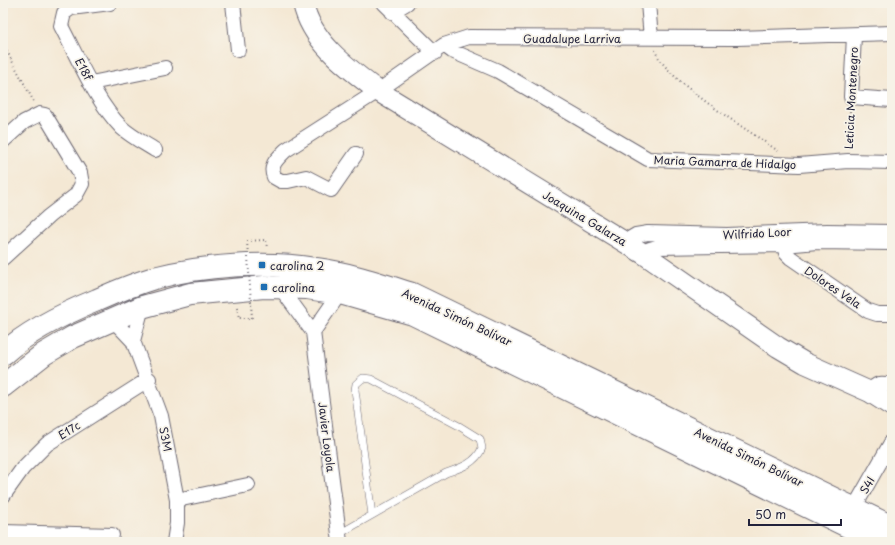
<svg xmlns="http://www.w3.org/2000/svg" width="895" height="545" viewBox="0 0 895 545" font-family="'Playpen Sans',sans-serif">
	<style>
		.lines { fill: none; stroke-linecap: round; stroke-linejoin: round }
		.lane-casing { stroke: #6c6771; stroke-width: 8 }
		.street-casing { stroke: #6c6771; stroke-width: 16 }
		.secondary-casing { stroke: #6c6771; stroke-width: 22 }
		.highway-casing { stroke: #6c6771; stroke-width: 24 }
		.path { stroke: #6c6771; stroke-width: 2; stroke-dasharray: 1 3; stroke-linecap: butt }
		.lane { stroke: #fff; stroke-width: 7 }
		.street { stroke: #fff; stroke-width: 14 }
		.secondary { stroke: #fff; stroke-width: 20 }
		.highway { stroke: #fff; stroke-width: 22 }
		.path-bridge { stroke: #6c6771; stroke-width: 2; stroke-dasharray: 1 3; stroke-linecap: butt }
		.poi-dot { fill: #1f6fb2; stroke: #f7f3e8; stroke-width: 1.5 }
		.labels { text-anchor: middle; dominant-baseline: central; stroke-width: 3.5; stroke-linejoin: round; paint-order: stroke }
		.street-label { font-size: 11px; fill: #22223b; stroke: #f7f3e8 }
		.poi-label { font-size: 11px; fill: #22223b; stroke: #f7f3e8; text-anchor: start }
	</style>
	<rect width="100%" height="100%" fill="#f7f3e8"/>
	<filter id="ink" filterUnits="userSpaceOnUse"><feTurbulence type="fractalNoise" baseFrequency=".025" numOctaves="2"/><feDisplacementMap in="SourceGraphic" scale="8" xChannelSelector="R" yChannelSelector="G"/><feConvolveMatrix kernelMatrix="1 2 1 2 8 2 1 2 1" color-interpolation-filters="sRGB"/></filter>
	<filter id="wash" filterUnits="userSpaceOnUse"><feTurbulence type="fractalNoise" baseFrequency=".012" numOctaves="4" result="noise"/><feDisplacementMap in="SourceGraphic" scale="16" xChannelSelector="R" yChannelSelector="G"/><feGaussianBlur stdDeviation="0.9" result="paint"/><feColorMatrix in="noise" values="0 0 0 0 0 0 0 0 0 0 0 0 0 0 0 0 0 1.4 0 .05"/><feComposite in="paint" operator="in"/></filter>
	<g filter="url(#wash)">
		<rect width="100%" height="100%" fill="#f4e8d4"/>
	</g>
	<g filter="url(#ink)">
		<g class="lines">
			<!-- lane casing -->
			<g class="lane-casing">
				<path id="lane" d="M339,534L446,473C461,468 476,463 482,448L480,439L459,426L371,379L363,378L356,384L355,390L372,515"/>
			</g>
			<!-- street casing -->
			<g class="street-casing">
				<path id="street" d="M110,3L71,8L64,13L61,26C78,58 96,102 122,128C132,137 144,143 155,150
					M233,3L238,50
					M384,3L435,53
					M648,3L651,38
					M392,12L407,3
					M854,35L851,97L892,100
					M444,45L452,51L498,71L648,159L799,165L848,161L892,162
					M91,83L165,68
					M3,141L24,122L40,114L45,115L80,173L82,184L76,195L49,216L3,258
					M356,154L331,190L306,177L288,181H281L274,177C269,165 277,159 286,150L378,91L444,45L469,37L737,38L892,33
					M624,242L636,235L648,233L727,235L827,231L892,232
					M784,245L786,253L791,258L868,311L877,314H892
					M644,254L650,249L657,247L784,245L817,242L892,243
					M280,287L313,332L340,542
					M112,319L133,341L161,416L177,500V523L174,542
					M313,332L340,293
					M133,341L142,307
					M870,392C876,382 881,383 892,385
					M3,496L23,468L47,444L149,379
					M177,500L248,485
					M854,508L892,441
					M3,532L112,535"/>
			</g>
			<!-- secondary casing -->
			<g class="secondary-casing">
				<path id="secondary" d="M303,3C311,42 349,69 378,91L644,254L778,347L805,363L870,392L892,406"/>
			</g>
			<!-- highway casing -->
			<g class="highway-casing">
				<path id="highway" d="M3,354C29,330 65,313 97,300C115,292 134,284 154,278C203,265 265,261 316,269C348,273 380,284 412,294L892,527
					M3,386L44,354L73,337L142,307L190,294L264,287L307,288L340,293L413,314L880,542"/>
			</g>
			<!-- path -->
			<path class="path" d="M3,44L34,102
				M655,50C665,81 749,130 778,151
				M849,148L850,110
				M247,241L266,240L267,248
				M237,307L239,318H252"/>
			<!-- lane -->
			<use href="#lane" class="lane"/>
			<!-- street -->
			<use href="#street" class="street"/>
			<!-- secondary -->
			<use href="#secondary" class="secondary"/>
			<!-- highway -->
			<use href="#highway" class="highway"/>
			<!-- path-bridge -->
			<path class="path-bridge" d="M247,241L252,318"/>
		</g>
	</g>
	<!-- markers -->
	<g class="poi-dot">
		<rect x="258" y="261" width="8" height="8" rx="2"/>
		<rect x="260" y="283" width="8" height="8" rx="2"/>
	</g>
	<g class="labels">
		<!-- street labels -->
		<g class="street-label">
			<text x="572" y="38">Guadalupe Larriva</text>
			<text transform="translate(84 69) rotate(62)">E18f</text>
			<text transform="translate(851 98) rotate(-87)">Leticia Montenegro</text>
			<text transform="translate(725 162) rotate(2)">Maria Gamarra de Hidalgo</text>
			<text transform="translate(585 218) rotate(31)">Joaquina Galarza</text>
			<text transform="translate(757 233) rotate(-3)">Wilfrido Loor</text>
			<text transform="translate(833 287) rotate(34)">Dolores Vela</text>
			<text transform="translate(457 317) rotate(25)">Avenida Simón Bolívar</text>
			<text transform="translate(69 430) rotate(-32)">E17c</text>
			<text transform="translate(327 437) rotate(83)">Javier Loyola</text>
			<text transform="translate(166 439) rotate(79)">S3M</text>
			<text transform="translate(749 457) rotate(26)">Avenida Simón Bolívar</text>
			<text transform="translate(867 485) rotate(-60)">S4I</text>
		</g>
		<!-- poi labels -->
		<g class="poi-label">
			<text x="270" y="265">carolina 2</text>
			<text x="272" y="287">carolina</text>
		</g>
	</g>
	<!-- margin -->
	<rect width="895" height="545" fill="none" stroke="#f7f3e8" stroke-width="16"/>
	<!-- scale -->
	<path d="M749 519v6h92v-6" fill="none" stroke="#22223b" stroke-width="2"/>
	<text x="755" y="519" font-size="12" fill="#22223b" stroke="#f7f3e8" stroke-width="3" paint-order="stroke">50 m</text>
</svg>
